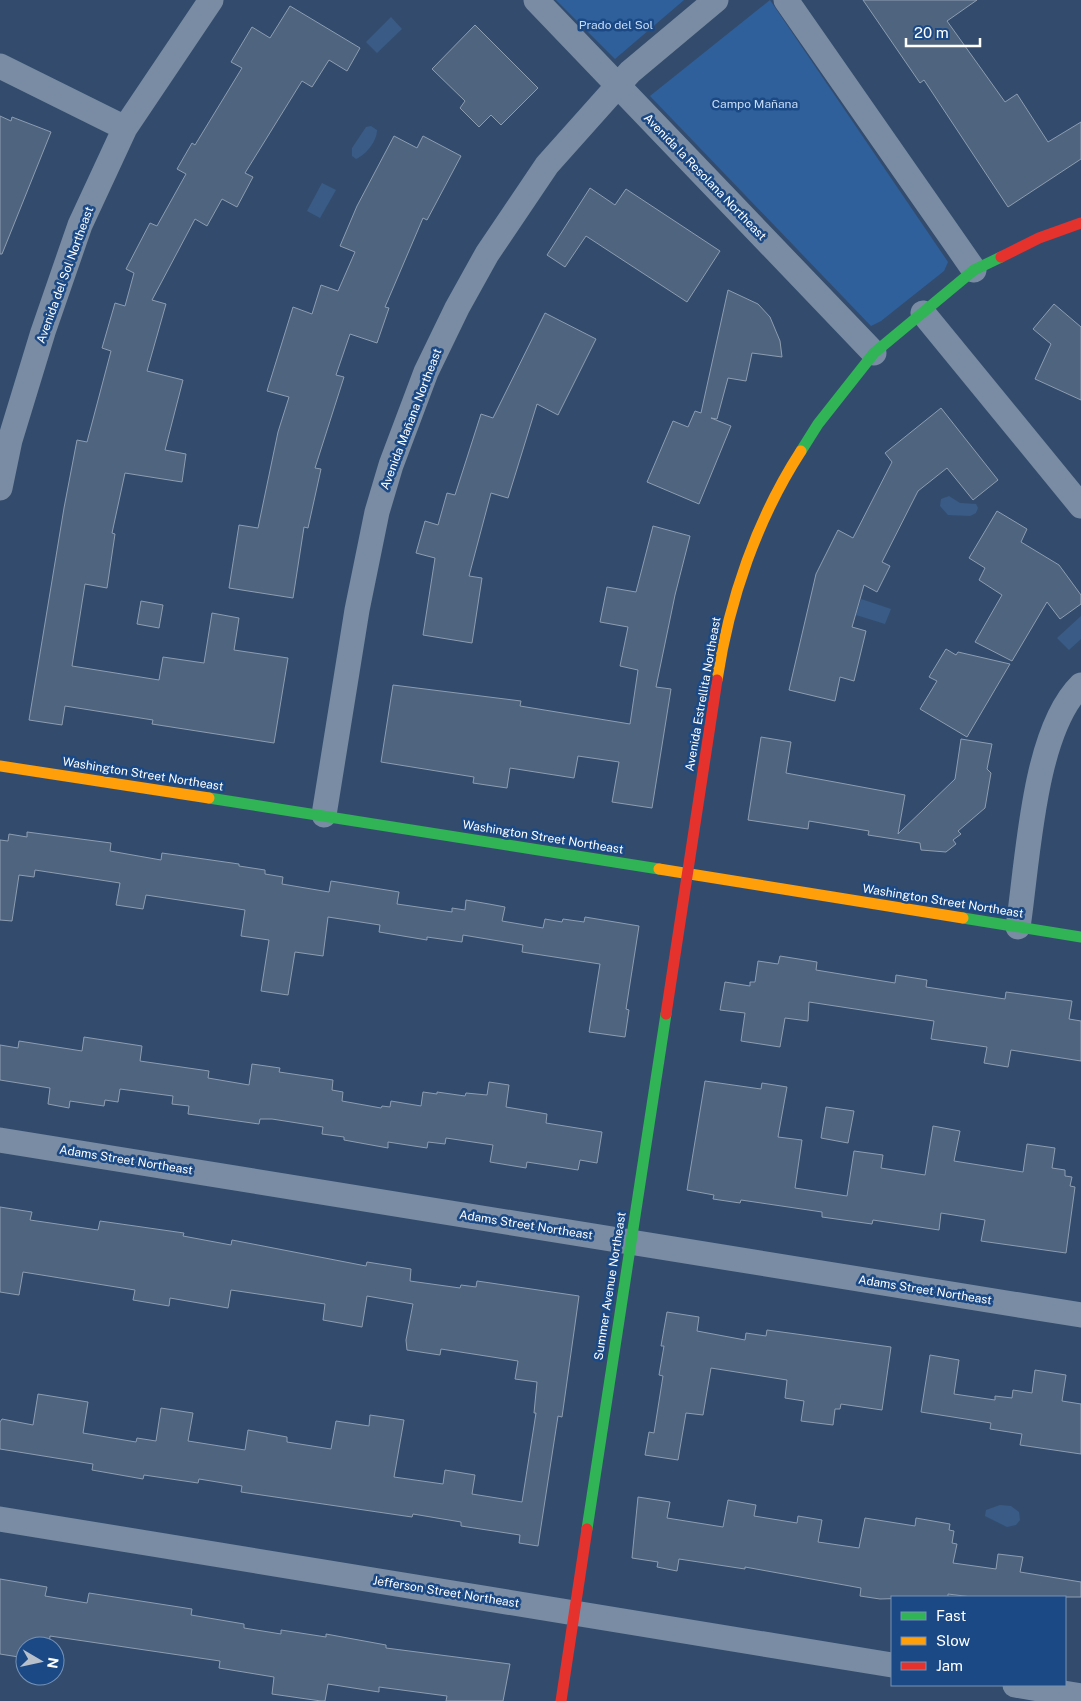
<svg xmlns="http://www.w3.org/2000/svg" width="1081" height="1701" viewBox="0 0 1081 1701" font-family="'Public Sans',sans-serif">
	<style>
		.green { fill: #2f609c }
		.water { fill: #395b86 }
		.building { fill: #4f647e; stroke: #8d9db1 }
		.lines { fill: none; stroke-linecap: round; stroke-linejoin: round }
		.street { stroke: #7a8ca3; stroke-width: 25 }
		.fast { stroke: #30b455; stroke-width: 11 }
		.slow { stroke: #ff9f0a; stroke-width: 11 }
		.jam { stroke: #e5322d; stroke-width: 11 }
		.labels { text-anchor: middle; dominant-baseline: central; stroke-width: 5; stroke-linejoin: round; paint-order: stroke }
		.park-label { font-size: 12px; fill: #c7ddf8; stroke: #1b4985 }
		.street-label { font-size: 12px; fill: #fff; stroke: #1b4985 }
	</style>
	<rect width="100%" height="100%" fill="#334c6d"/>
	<!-- green -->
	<path class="green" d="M556,0H684L615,59Z
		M770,0L948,262L944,271L881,321L871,326L650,96Z"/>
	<!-- water -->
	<path class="water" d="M391,17L402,29L377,53L366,42Z
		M371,126L377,130C377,141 366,155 356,159L352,156V148L366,127Z
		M322,183L336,190L320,218L307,211Z
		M949,496L960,503L976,504L978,508L976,513L970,516L948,515L940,506L941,499Z
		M861,599L891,609L885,624L856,615Z
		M1081,616V639L1069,650L1057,638Z
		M1000,1505L1011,1506L1019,1512L1020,1520L1016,1525L1007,1527L985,1516L986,1510Z"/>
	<!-- building -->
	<path class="building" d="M863,0H977L947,21L1005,102L1017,94L1048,142L1081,122V159L1008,207L924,80L920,83Z
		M290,6L360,48L347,71L329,60L312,87L302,81L245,173L253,177L237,207L222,199L207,226L195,219L152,300L166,304L147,371L183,380L165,450L186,454L182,482L125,473L112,533L115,534L107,588L85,584L72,666L159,680L163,657L204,663L212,613L239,618L234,650L288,658L274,743L152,724L153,720L65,706L62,725L29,720L64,508L77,440L87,442L111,351L102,348L115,303L125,306L134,273L126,269L150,223L157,226L186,174L177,169L192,143L195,145L242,68L231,62L252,27L270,38Z
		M475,25L538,88L501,125L491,115L479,127L460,108L465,101L432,69Z
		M0,116L11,121L12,117L51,132L2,254H0Z
		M394,136L417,148L423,136L461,156L427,220L423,218L385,307L389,308L377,343L350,334L336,375L344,377L315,468L321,469L308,528L304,527L293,598L229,588L239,525L258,528L278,432L289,397L267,391L293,307L312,314L321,285L338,291L355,252L340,246L357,206Z
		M590,188L615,205L626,189L720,251L687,302L586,236L565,267L547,255Z
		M728,290L758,304L770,317L780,341L782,357L752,353L746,381L728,378L717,419L711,418L731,426L699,504L647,482L673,421L688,427L695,411L701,413Z
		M1054,304L1081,327V400L1035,379L1051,344L1033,329Z
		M545,313L596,339L558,415L537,404L508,498L491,493L469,576L482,578L472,643L423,635L435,558L416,553L425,521L438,525L447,493L455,495L481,414L493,418Z
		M941,408L998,480L973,500L947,468L918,491L882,562L890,566L877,592L864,585L852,627L866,631L854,681L840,677L835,701L789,690L816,574L838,530L853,538L892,462L885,453Z
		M997,511L1027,529L1021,542L1059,565L1081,595V604L1060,619L1047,602L1012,661L975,642L1002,595L979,580L985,568L969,558Z
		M653,526L690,536L675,595L656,687L671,689L652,808L612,802L619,762L578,756L574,778L510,768L507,788L473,783L474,777L381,762L393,685L521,701L520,706L630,724L638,670L620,666L628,627L600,622L607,587L636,592Z
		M141,601L163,605L159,628L137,624Z
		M946,649L956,655L958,652L1010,664L967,737L920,709L937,681L929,677Z
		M761,737L791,742L786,773L905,795L898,834L955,779L961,739L992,744L987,769L991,773L985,808L958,831L961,834L953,840L956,844L946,852L921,850L920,843L868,835L869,831L809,821L808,829L748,820Z
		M27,832L111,843L110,851L161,860L162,853L239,864V866L265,870V874L283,877L282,884L329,892L331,881L399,892L397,904L452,912V908L465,910L466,900L489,904L505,907L502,921L543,928L545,919L562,922L563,919L584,922L585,917L639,926L626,1009L629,1010L625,1037L589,1032L600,964L522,952L523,945L463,935L462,942L427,937V940L379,932L380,925L328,917L323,956L295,952L288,995L261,991L269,940L241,936L245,910L146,895L143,909L116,905L120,883L35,870L34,877L19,875L12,921L0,920V840L8,841L9,834L27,837Z
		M780,956L817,962L816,970L895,983L896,975L927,980L926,987L1005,999L1006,992L1072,1001L1069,1019L1081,1021V1061L1011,1050L1008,1067L984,1063L987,1047L931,1039L934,1021L809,1002L808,1021L785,1018L780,1047L741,1041L745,1013L720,1010L725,982L750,986V982H755L758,961L778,964Z
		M84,1037L142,1046L140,1061L209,1071L208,1078L249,1085L252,1064L280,1068L279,1072L333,1080L332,1090L343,1092L342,1101L381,1108L382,1106L390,1107L391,1101L421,1106L423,1092L437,1094V1092L465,1096L466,1093L487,1095L489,1082L509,1085L506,1107L547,1114L546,1123L602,1132L597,1163L580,1160L578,1170L527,1162L526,1168L490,1162L493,1145L446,1138L445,1144L428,1142L427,1148L388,1142V1148L344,1140V1137L322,1134L323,1127L272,1119H260L259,1124L188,1114L189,1106L172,1104L173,1096L120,1089L118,1102L105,1100L104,1106L70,1101L69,1108L48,1104L50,1088L0,1080V1045L18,1048L19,1041L82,1051Z
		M705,1081L761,1089L762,1083L787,1087L778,1137L802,1140L795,1188L847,1196L854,1151L883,1155L881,1168L925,1175L933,1126L960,1131L954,1161L1023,1172L1027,1144L1055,1148L1052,1168L1065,1170V1176L1072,1177L1070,1186L1075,1187L1066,1253L981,1241L985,1220L941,1213L939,1230L873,1220L872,1224L822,1217V1212L741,1200L740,1203L713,1199L714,1195L687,1190Z
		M826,1107L854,1111L848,1143L821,1138Z
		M0,1207L32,1212L30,1220L98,1230L100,1221L184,1233L183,1236L231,1245L232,1240L366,1266L367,1262L411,1269L410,1281L460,1288L461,1285L476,1287L477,1281L579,1296L562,1417L558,1416L538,1546L519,1543L520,1535L461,1526V1522L413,1514L412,1517L241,1492L242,1486L199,1479L198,1483L144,1475L143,1479L92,1470L93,1464L0,1449V1422L2,1419L33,1425L38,1394L88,1402L83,1433L136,1442L137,1438L156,1441L161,1408L193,1413L188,1441L245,1450L248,1430L287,1437V1442L331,1449L336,1421L369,1426L370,1415L404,1420L394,1477L443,1484L445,1470L475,1475L472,1494L522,1502L536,1413H534L537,1382L515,1379L518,1361L441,1349L440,1355L407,1350L406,1340L413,1304L367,1296L362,1327L323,1320L325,1304L231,1290L228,1308L170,1298L169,1306L133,1300L135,1290L23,1272L19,1295L0,1292Z
		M667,1312L699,1317L697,1331L745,1340L746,1333L766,1336L767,1330L891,1347L882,1410L841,1404L840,1409H835L833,1425L801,1421L804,1401L785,1398L787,1380L711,1368L703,1415L686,1413L678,1460L645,1455L649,1432L654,1433L663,1376L659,1375L664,1346H661Z
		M930,1355L959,1360L954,1394L995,1400V1396L1012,1398L1013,1390L1032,1393L1035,1370L1066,1375L1062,1401L1081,1404V1454L1020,1445L1022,1434L990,1429L991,1423L921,1412Z
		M638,1497L670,1502L667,1518L723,1527L728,1500L756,1505L754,1516L797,1523L798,1516L822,1520L818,1542L859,1548L865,1518L915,1526L916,1518L950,1524L949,1530L954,1531L952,1543L957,1544L953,1563L996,1569L998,1554L1023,1557L1020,1572L1081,1582V1597H972L948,1594V1597L880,1599L860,1596L861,1588L745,1567V1569L679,1559L677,1571L657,1567L658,1562L632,1558Z
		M0,1579L47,1587L45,1596L87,1603L89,1593L192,1609L191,1615L244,1624V1628L281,1634V1630L326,1637V1634L386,1645V1648L510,1664L503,1701H446L447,1696L379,1687V1692L328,1684L325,1701H321L272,1694L274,1677L219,1668L220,1661L50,1636L49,1646H25V1658L0,1654Z"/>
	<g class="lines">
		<!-- street -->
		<path class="street" d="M536,0L874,353
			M786,0L974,270
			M0,66L125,128
			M923,313L1081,506
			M0,488L10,440L43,332L80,225L125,128L211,0
			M324,815L357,610L377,512L391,465L426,372L457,308L487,254L547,165L630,72L716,0
			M1018,927C1028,861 1033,732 1081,685
			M0,1140L1081,1315
			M0,1519L892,1665
			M1015,1685L1081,1696"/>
		<!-- fast -->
		<path class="fast" d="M801,451L818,424L874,353L974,270L1001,257
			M209,798L659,869
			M963,918L1081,937
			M587,1529L666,1014"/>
		<!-- slow -->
		<path class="slow" d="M717,680C729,600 757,519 801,451
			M0,766L209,798
			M659,869L963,918"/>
		<!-- jam -->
		<path class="jam" d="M1001,257L1039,238L1081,223
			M666,1014L717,680
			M561,1701L587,1529"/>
	</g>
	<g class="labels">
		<!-- park labels -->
		<g class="park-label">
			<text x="616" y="25">Prado del Sol</text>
			<text x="755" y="104">Campo Mañana</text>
		</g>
		<!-- street labels -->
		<g class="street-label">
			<text transform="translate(705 177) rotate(46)">Avenida la Resolana Northeast</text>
			<text transform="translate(65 275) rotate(-70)">Avenida del Sol Northeast</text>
			<text transform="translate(411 419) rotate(-69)">Avenida Mañana Northeast</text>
			<text transform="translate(703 694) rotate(-80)">Avenida Estrellita Northeast</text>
			<text transform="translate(143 774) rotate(9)">Washington Street Northeast</text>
			<text transform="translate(543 837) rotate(9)">Washington Street Northeast</text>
			<text transform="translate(943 901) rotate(9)">Washington Street Northeast</text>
			<text transform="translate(126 1160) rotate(9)">Adams Street Northeast</text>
			<text transform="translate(526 1225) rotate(9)">Adams Street Northeast</text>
			<text transform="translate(610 1286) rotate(-81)">Summer Avenue Northeast</text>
			<text transform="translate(925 1290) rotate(9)">Adams Street Northeast</text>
			<text transform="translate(446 1592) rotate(9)">Jefferson Street Northeast</text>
		</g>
	</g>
	<!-- legend -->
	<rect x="891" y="1596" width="175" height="90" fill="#1b4985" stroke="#7692b6"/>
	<rect x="901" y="1612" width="25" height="8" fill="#30b455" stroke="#7692b6"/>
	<text x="936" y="1621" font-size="15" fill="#ffffff">Fast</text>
	<rect x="901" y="1637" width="25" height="8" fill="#ff9f0a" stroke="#7692b6"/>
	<text x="936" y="1646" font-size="15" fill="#ffffff">Slow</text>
	<rect x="901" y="1662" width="25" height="8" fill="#e5322d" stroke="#7692b6"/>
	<text x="936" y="1671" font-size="15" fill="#ffffff">Jam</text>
	<!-- north arrow -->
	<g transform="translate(40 1661) rotate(99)"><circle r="24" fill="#1b4985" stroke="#7692b6"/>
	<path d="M0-4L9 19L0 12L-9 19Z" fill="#b8c0cc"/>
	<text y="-8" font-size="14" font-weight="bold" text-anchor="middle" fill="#ffffff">N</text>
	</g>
	<!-- scale -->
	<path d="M906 38v8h74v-8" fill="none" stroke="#ffffff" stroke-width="2.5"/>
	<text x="914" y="38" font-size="15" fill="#ffffff" stroke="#1b4985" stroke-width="4" paint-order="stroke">20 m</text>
</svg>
